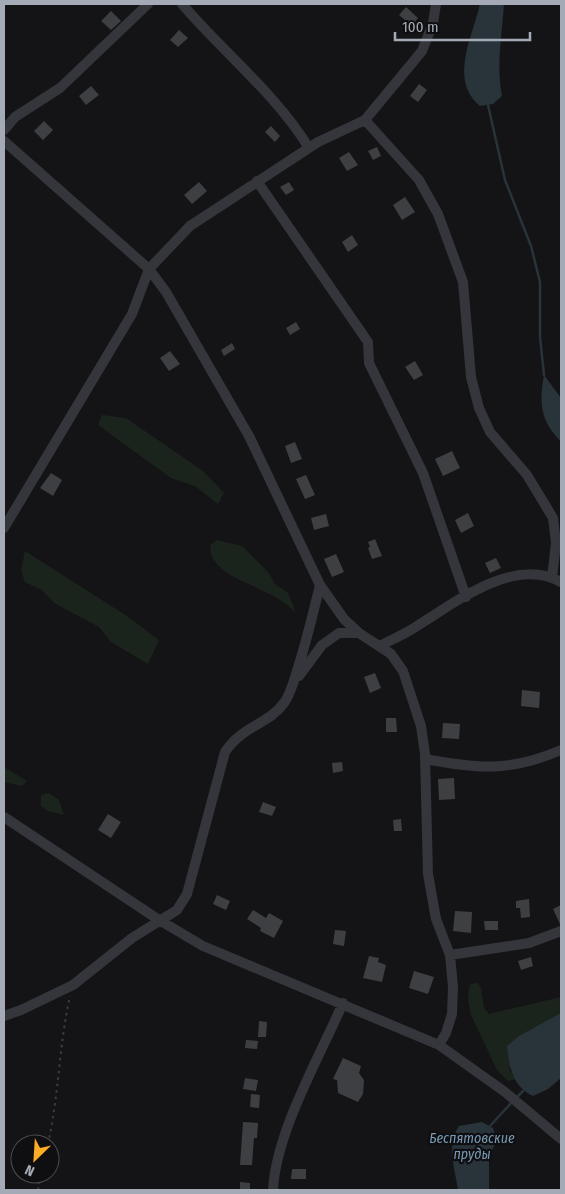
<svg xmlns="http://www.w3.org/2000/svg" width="565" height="1194" viewBox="0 0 565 1194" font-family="'Fira Sans Condensed',sans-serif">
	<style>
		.green { fill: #1b241c }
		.water { fill: #29333a }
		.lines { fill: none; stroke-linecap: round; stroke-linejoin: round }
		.stream { stroke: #29333a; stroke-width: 2.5 }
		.building { fill: #3d3f43 }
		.path { stroke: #3a3d42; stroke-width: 2; stroke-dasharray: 2.5 4; stroke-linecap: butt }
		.minor { stroke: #34363b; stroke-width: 10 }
		.labels { text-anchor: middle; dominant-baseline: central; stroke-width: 4.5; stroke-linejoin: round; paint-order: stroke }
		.water-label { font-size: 14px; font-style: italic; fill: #799ab4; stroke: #0f0f11 }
	</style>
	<rect width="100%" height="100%" fill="#141416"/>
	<!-- green -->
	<path class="green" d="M102,415L126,418L203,471L224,493L218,504L195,486L171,478L98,425Z
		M217,540L242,546L269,573L275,584L288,593L296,613C275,589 227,582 214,560C211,557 211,550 210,545Z
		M25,551L127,616L159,640L148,664L111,642L99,627L54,603L42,590L25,582L21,571Z
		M4,767L27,781L22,786L4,782Z
		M49,793L59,800L64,815L48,811L41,806V795Z
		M477,983L481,987L484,1008L489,1014L561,997V1013L509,1069L516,1079L508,1081L497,1070L471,1015L468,999L469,988L471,984Z"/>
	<!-- water -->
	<path class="water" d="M480,4H504C502,35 496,65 502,96L493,104L480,106C448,80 473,36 480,4Z
		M544,375L561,398V442C540,420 539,404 544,375Z
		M561,1013V1078L548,1089L533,1096C513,1087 509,1067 507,1046L519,1036Z
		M482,1122L493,1128L497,1140L489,1156V1190H458C455,1169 446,1145 459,1126Z"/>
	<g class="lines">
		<!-- stream -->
		<path class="stream" d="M488,105L505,180L531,246L540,282V337L544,375
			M517,1097L523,1091
			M490,1126L513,1101"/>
	</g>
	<!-- building -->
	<path class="building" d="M406,7L418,18L412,26L399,15Z
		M111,11L121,21L111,30L101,21Z
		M179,30L188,38L178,47L170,40Z
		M419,84L427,90L418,102L410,96Z
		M91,86L99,95L86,105L79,96Z
		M44,121L53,130L43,140L34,131Z
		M271,126L280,136L275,142L265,132Z
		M377,147L381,156L373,160L368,151Z
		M349,152L358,165L347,171L339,158Z
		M199,182L207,191L192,204L184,195Z
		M289,182L294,190L286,195L280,187Z
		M405,197L415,212L402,220L393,205Z
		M352,235L358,245L348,252L342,242Z
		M296,322L300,329L290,335L286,328Z
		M232,343L235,349L224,356L221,350Z
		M170,351L180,364L169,371L160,358Z
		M415,361L423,375L414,380L405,367Z
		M295,442L302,459L291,463L285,446Z
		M452,451L460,468L443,476L435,459Z
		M51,473L62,480L53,496L40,488Z
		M306,475L315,495L305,499L296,479Z
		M468,513L474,526L461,533L455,520Z
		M326,514L329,526L314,530L311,518Z
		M375,539L382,556L372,559L368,548L370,547L368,542Z
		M336,554L344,572L332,577L324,559Z
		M496,558L501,568L490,573L485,563Z
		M375,673L381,688L370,693L364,677Z
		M522,690L540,692L539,708L521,706Z
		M386,718H396L397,732H386Z
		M443,723L460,724L459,739L442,738Z
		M342,762L343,771L333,773L332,763Z
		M454,778L455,799L439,800L438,779Z
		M263,802L276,807L272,816L259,812Z
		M108,814L121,822L111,838L98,830Z
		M401,819L402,831H394L393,820Z
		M217,895L230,901L226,910L213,904Z
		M529,899L530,917L521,918L520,908H516V901Z
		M561,905V924H560L553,909Z
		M253,910L266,918L269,913L283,921L274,938L260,931L261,928L247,919Z
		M455,911L472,912L471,933L453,931Z
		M484,921H498V930H485Z
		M335,930L346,931L344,946L333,944Z
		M369,956L379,958L378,962L386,965L382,982L363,978Z
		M531,957L533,966L521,970L518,961Z
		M414,971L434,977L428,994L409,988Z
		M259,1021L267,1022L266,1037H258Z
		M246,1040L258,1041L257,1049L245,1048Z
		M343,1058L361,1066L359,1073L364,1080L363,1094L358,1102L338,1093L337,1080L333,1079Z
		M245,1078L258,1080L256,1091L243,1089Z
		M251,1094L260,1095L259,1108L250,1107Z
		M243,1122L258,1123L257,1138H254L252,1165H240Z
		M292,1169H306V1179H291Z
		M240,1182L250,1183V1190H240Z"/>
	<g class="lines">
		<!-- path -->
		<path class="path" d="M48,1144C59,1095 59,1044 70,996
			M38,1190L41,1174"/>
		<!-- minor -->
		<path class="minor" d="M182,4C223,52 276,94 309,148
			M365,120L419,180L438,214L463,282L471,377L479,408L490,432L527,475L553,518L556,543L552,578
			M4,130L15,117L60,88L148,4
			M4,141L149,269L166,292L249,436L320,585L344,619L359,633L391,654L403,671L421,726L425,754L428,874L436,919L450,955L453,987L452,1014L446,1033L439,1045
			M257,181L368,342L369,363L423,473L466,597
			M4,528L132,314L149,269L190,226L318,142L365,120L422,51L433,23L436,4
			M380,646C392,639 406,634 417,626C456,602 514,556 561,582
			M299,676L322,645L339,633H359
			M425,759C478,769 510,772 561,750
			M4,817L159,920L203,946L439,1045L505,1092L561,1139
			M450,955L529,943L561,931
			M4,1016L21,1010L73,985L132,938L177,910L187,894L225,752C242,726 269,724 284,703C290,695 294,681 297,671C306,643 313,614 320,585
			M273,1190C276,1132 319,1058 343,1003"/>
	</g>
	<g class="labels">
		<!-- water labels -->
		<g class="water-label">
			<text x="472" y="1138">Беспятовские<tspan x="472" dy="16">пруды</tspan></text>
		</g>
	</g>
	<!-- border -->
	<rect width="565" height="1194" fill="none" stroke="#a4abb7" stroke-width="10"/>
	<!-- north arrow -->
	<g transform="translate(35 1159) rotate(205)"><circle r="24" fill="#0f0f11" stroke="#4b4d53"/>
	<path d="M0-4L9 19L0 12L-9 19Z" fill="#fcad25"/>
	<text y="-8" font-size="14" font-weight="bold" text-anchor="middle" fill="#a4abb7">N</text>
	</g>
	<!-- scale -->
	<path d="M395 32v8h135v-8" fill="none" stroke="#a4abb7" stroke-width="2.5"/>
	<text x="402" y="32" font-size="15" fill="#a4abb7" stroke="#0f0f11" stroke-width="4" paint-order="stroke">100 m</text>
</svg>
